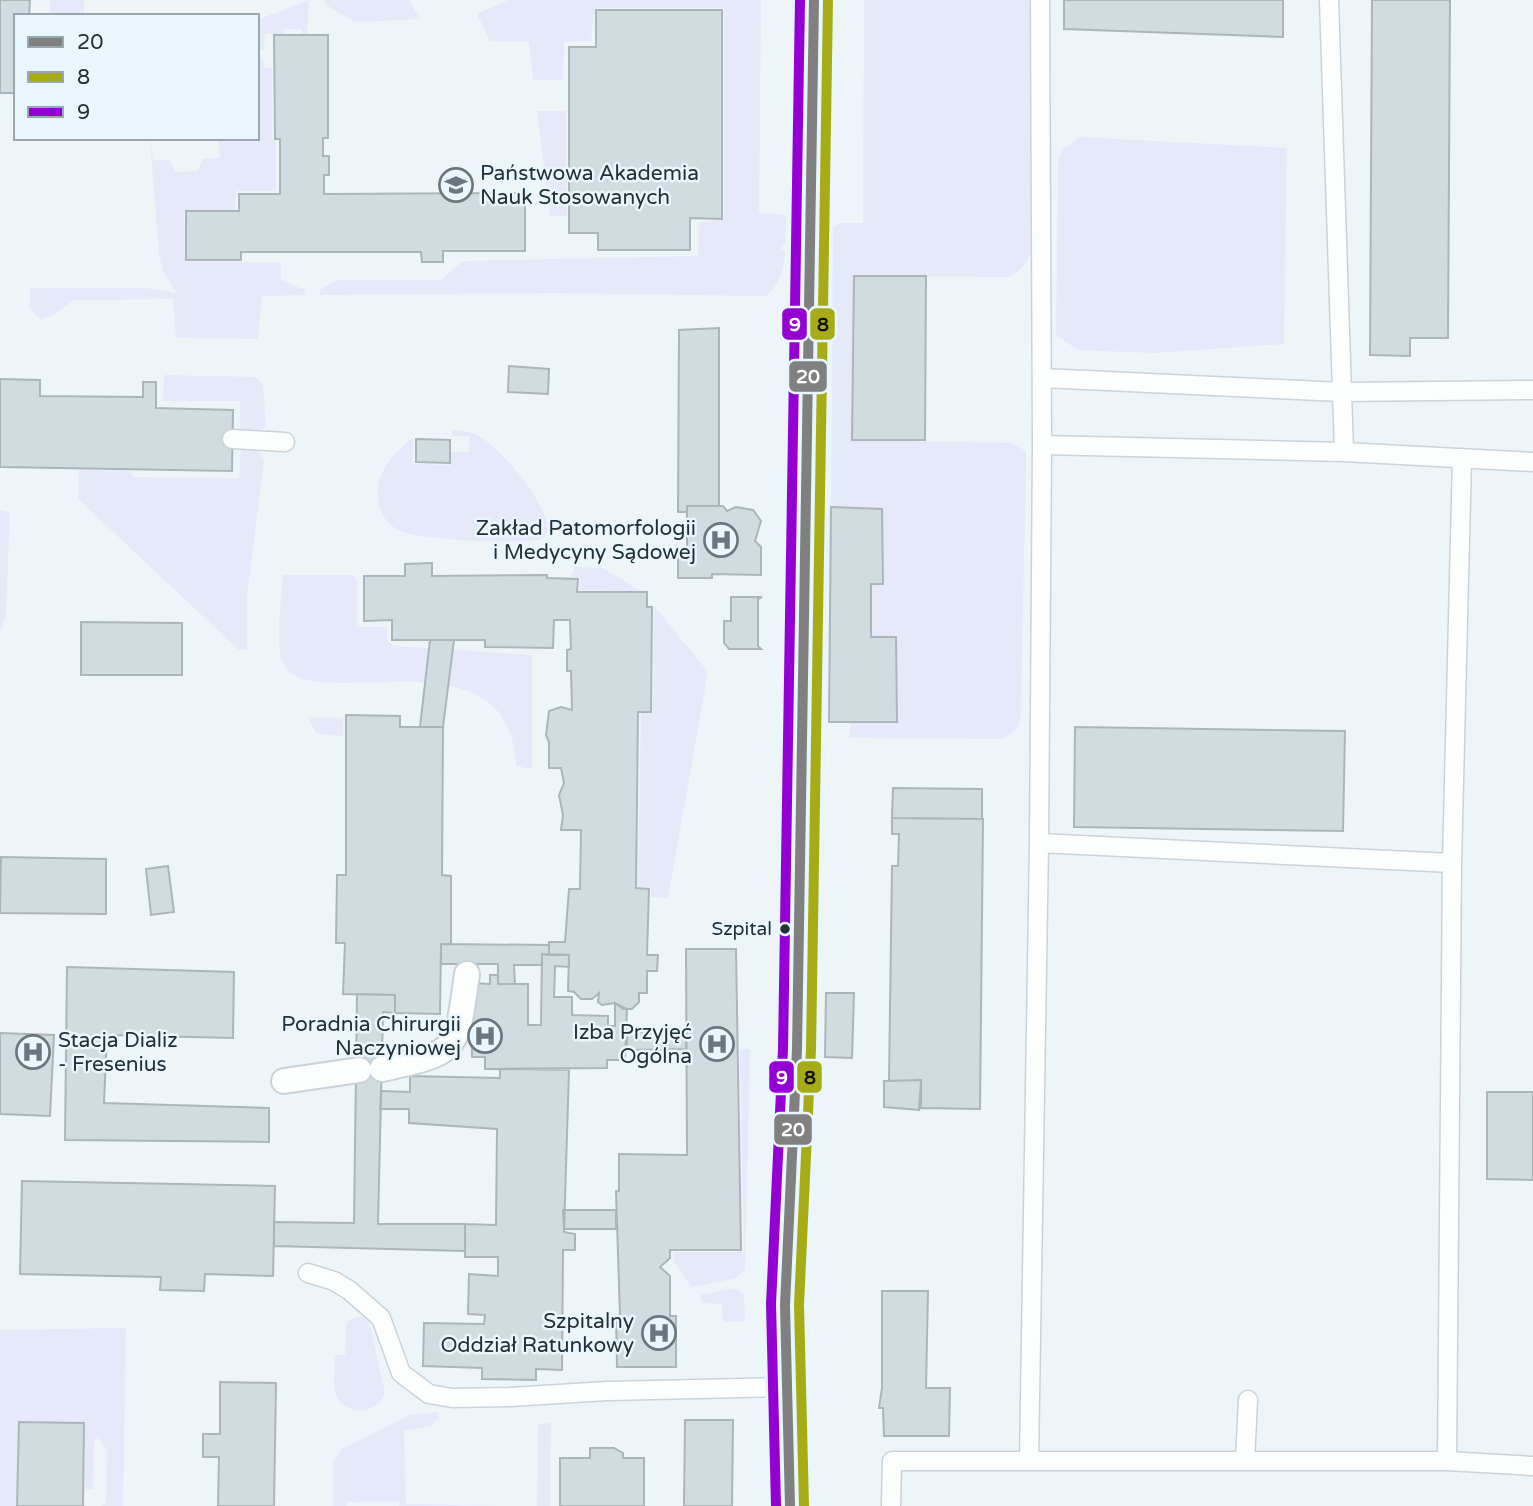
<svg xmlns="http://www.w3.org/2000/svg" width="1533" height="1506" viewBox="0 0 1533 1506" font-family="'Varela Round',sans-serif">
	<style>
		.green { fill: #e5e9f9 }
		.building { fill: #d1dce1; stroke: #abb6ba; stroke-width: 2 }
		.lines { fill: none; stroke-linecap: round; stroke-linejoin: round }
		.service-casing { stroke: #cad3d9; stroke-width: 21 }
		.pedestrian-casing { stroke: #cad3d9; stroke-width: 28 }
		.minor-casing { stroke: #cad3d9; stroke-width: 37 }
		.service { stroke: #fcfefe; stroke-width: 18 }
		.pedestrian { stroke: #fcfefe; stroke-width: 24 }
		.minor { stroke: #fcfefe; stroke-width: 33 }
		.bus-1-casing { stroke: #e8f6fe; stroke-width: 16 }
		.bus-2-casing { stroke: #e8f6fe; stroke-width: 16 }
		.bus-3-casing { stroke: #e8f6fe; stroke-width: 16 }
		.bus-1 { stroke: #808080; stroke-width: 10 }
		.bus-2 { stroke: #a7ac16; stroke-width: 10 }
		.bus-3 { stroke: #9400d3; stroke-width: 10 }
		.bus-dot { fill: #233038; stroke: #e8f6fe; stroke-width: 2.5 }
		.labels { text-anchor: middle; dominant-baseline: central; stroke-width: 5; stroke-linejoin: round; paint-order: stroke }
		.bus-label { font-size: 19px; fill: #233038; stroke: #e8f6fe; text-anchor: end }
		.poi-label { font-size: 21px; fill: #233038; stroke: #e8f6fe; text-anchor: end }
		.line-badge { stroke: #e8f6fe; stroke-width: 2.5 }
		.badge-label { font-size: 19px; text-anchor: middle; font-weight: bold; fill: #fff }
		.pale-badge-label { font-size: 19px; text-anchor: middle; font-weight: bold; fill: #111 }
	</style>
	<rect width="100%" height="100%" fill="#edf5f9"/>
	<!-- green -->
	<path class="green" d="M50,0H84V16H50Z
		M309,0L307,34H302V29H284V34H265L264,49L258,50V57L263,58L264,68H272V139L276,140V191H236L235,210H184L185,262H281V280L305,290V295L262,296L258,339L176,338L173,299L74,300L52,316L40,319L30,309V288H145L177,293L163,272L159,254L150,138L153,160H169L176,172L198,171L203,159L220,158L218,138H257V20Z
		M324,0H409L420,19L355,22L326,5Z
		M508,0H761L759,213L783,214L786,218L785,244L781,245V250L785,251C783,270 782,282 766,296L553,293L319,295L320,290L337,280H441L463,261L698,256L699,222L724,220V8H595L591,41L564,42L563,80H533L529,42L490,41L477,14Z
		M864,0H1032L1031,253L1022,268L1010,277L854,276L853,440L1011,443L1026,451L1021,715L1017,729L1003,739L849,738L851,722H896V637H871V584H883L882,509L831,507L833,228L840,223H863Z
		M537,111H566L567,216H550Z
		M1080,137L1287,148L1284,344L1154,353L1078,350L1056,335L1058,160L1062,150Z
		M164,375L255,377L263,384L266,425L259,433L240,434V401H163Z
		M452,430C464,430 474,432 483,439C504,452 549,506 548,531L542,539C521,545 424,540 403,532C393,529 384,520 381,510C370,479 389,456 413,438V464L451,465V452H469V436H452Z
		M241,446L257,448L264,460L247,596V650H239L78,499L79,470L131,471L132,477L239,478Z
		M0,510L10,512L6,614L0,633Z
		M574,567L603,568L640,591L580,590V577H571Z
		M283,575H352L357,580V627H387V640L394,646L532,655V769L516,766C512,664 411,684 337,683C318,682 295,682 284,665C274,650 282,594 283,575Z
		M654,606L708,672L668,898L651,897V888L638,887L641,713H653Z
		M308,717L343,718V736L316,733Z
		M740,1049H750L745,1270L736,1278L692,1287L674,1262L673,1252H744Z
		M735,1288L744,1294L745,1322H726L722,1318V1304L702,1303L701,1295Z
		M364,1316L371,1330L385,1393C377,1415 346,1417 336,1395C332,1384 335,1367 335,1355H345L346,1323L353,1318Z
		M126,1328L123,1506H101L106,1503L107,1450L98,1438L94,1441L93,1489H85V1422L19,1421L17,1506H0V1330Z
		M439,1412V1418L431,1426L404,1431L406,1504L497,1506H399V1501L347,1502L346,1506H333V1463L342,1449L409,1415Z
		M551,1423L550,1506H537L538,1424Z"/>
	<!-- building -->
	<path class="building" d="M0,0H30L29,16H16V93H0Z
		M1064,0H1283V37L1064,29Z
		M1372,0H1450L1448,338H1410V356L1370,355Z
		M596,10H722V219L690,218V250H598V233H569V47H596Z
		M274,35H328V138H323V156H329V175H324V194L525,193V251H443V262H422L421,252H241V260H186V211H239V194H280V139H275Z
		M854,276H926L925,440H852Z
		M719,328V506H687V512H678L679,330Z
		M509,366L549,369L548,394L508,392Z
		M0,379L40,380V396L143,397V382H156V408L233,410L232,471L0,467Z
		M416,439L450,440V463L416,462Z
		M687,506H723L727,511L736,507L753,510L761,521L755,541L761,547V575L712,574V578H678V551L687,552Z
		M831,507L882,509L883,584H871V637H896L897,722H829Z
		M432,563V576L547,575V578L578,579L577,592H647V607H652L651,712H638L636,888L649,889L647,955H658L657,971H647V993H639V1002L632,1009H623L615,1003L602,1005L598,1002L599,993L592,999H581L574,992L568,991L569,955H549V942H565L569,889H580L581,830H561L563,815L559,795L564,783L561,768H549V742L546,735L549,711L561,707L572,710L571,671H567V650L571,649L570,620H554L553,648L485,647V640H392V620L364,621V576H405V564Z
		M731,597H762L758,599V646L761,649H729L724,643V621H731Z
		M81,622L182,623V675H81Z
		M430,640H454L443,727H420Z
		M346,715L400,716V727H443L442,875L451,876V944H441L440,1014L395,1013V995L343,994L345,943H336L337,875H346Z
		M1075,727L1345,731L1343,831L1074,827Z
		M893,788L982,789V819L892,818Z
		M892,818L983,819L980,1109L921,1108V1080L889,1081L892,866H898L899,834H892Z
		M1,857L106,859V914L0,913Z
		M168,866L174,912L151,915L146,869Z
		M441,944L549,945V955L542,954V965H514L515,984H498V964H441Z
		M686,949H736L741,1250H670V1258L660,1267L670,1276V1316H676V1367H617L616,1316H620L616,1191H619V1154L687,1155Z
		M542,954L569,955V967L555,966L554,997H572V1015L608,1016V1026H615V1003L627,1009L625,1060H607V1068L485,1069V1057H472L471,983L490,984V975H498V984H528V1025H541Z
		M67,967L234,972L233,1038L107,1035L104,1103L269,1108V1142L65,1140Z
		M826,993H854L852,1058L825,1057Z
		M357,994L395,995V1013L383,1012L378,1224H465V1251L274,1246V1222L354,1223Z
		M627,1032H686V1049L627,1050Z
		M0,1033L54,1035L50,1116L0,1114Z
		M500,1069L569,1070L564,1232L575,1234V1250H563L562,1370L536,1369V1380L482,1379V1368L423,1366L424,1323L484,1324L485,1315L468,1314L469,1274L498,1276V1257H465V1224L496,1225L497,1129L409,1123V1109H380L381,1091L410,1092V1076L500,1078Z
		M921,1080L919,1110L884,1107V1081Z
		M1487,1092H1533V1180L1487,1179Z
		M22,1181L275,1186L273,1276L205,1274L204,1291L160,1290L161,1277L20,1274Z
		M563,1210H616V1229H564Z
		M882,1291H928L926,1388H950L949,1436H884L883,1408H879L882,1388Z
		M220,1382L276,1383L274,1506H218L219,1457H203V1434H220Z
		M685,1420H733L732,1506H684Z
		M19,1422L84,1423L83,1506H17Z
		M590,1448H614L623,1453V1458H644V1506H560V1458H590Z"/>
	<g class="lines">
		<!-- service casing -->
		<g class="service-casing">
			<path id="service" d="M1040,0L1042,445L1344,452L1533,462
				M1329,0L1344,452
				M1043,378L1342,392L1533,390
				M232,439L285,442
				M1042,445L1039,843L1452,863L1462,458
				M1452,863L1447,1461L1533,1466
				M308,1273L334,1281L349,1290L381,1318L401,1373L429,1394L452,1398L510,1397L607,1391L786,1387
				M1029,1461L1039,843
				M1245,1461L1248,1400
				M891,1506L892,1461H1447"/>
		</g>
		<!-- pedestrian casing -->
		<g class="pedestrian-casing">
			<path id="pedestrian" d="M382,1069C461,1052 456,1051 467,974
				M284,1081L359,1070"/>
		</g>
		<!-- minor casing -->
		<g class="minor-casing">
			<path id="minor" d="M790,1506L785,1305L797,1049L814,0"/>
		</g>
		<!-- service -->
		<use href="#service" class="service"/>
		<!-- pedestrian -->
		<use href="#pedestrian" class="pedestrian"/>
		<!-- minor -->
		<use href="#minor" class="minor"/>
		<!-- bus-1 casing -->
		<g class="bus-1-casing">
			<path id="bus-1" d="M790,1506L785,1305L797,1049L814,0"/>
		</g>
		<!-- bus-2 casing -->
		<g class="bus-2-casing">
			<path id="bus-2" d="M804,1506L799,1305L811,1049L828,0"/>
		</g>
		<!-- bus-3 casing -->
		<g class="bus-3-casing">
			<path id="bus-3" d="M776,1506L771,1304L783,1049L800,0"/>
		</g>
		<!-- bus-1 -->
		<use href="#bus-1" class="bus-1"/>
		<!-- bus-2 -->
		<use href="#bus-2" class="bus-2"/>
		<!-- bus-3 -->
		<use href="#bus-3" class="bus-3"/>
	</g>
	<!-- icons -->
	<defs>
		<g id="university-ring" transform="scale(1.75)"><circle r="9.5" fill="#e8f6fe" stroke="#6a757c" stroke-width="1.5"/><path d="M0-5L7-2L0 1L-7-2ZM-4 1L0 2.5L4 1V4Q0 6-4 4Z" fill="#6a757c"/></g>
		<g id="hospital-ring" transform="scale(1.75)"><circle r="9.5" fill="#e8f6fe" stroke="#6a757c" stroke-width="1.5"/><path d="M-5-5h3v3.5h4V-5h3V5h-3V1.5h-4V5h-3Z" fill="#6a757c"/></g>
	</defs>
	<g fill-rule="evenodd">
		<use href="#university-ring" x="456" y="185"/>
		<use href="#hospital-ring" x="721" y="540"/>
		<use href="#hospital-ring" x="485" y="1036"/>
		<use href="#hospital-ring" x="717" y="1044"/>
		<use href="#hospital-ring" x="33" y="1052"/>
		<use href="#hospital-ring" x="659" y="1333"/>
	</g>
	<!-- markers -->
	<circle class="bus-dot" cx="785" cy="929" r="6"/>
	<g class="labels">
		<!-- bus labels -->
		<g class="bus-label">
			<text x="772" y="929">Szpital</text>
		</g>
		<!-- poi labels -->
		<g class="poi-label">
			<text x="480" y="173" text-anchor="start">Państwowa Akademia<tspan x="480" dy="24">Nauk Stosowanych</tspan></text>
			<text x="696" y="528">Zakład Patomorfologii<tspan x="696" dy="24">i Medycyny Sądowej</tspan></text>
			<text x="461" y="1024">Poradnia Chirurgii<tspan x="461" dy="24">Naczyniowej</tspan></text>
			<text x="692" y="1032">Izba Przyjęć<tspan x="692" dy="24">Ogólna</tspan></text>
			<text x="58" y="1040" text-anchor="start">Stacja Dializ<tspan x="58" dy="24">- Fresenius</tspan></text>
			<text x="634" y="1321">Szpitalny<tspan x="634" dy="24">Oddział Ratunkowy</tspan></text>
		</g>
	</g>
	<g class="line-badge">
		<rect x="809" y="307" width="27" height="34" rx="7" fill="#a7ac16"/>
		<rect x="781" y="307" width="27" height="34" rx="7" fill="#9400d3"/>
		<rect x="788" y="360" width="40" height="33" rx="7" fill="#808080"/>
		<rect x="796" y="1060" width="27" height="34" rx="7" fill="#a7ac16"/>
		<rect x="768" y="1060" width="27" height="34" rx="7" fill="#9400d3"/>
		<rect x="773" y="1113" width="40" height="33" rx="7" fill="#808080"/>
	</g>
	<g class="badge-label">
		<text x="795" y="331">9</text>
		<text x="808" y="383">20</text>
		<text x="782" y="1084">9</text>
		<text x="793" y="1136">20</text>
	</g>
	<g class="pale-badge-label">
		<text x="823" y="331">8</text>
		<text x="810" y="1084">8</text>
	</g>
	<!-- legend -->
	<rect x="14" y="14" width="245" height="126" fill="#e8f6fe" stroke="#99a7af" stroke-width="2"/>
	<rect x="28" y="37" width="35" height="10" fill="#808080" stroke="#99a7af" stroke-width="2"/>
	<text x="77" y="49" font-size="21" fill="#233038">20</text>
	<rect x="28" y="72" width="35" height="10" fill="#a7ac16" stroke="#99a7af" stroke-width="2"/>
	<text x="77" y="84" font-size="21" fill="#233038">8</text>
	<rect x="28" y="107" width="35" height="10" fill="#9400d3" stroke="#99a7af" stroke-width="2"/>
	<text x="77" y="119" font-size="21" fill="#233038">9</text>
</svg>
